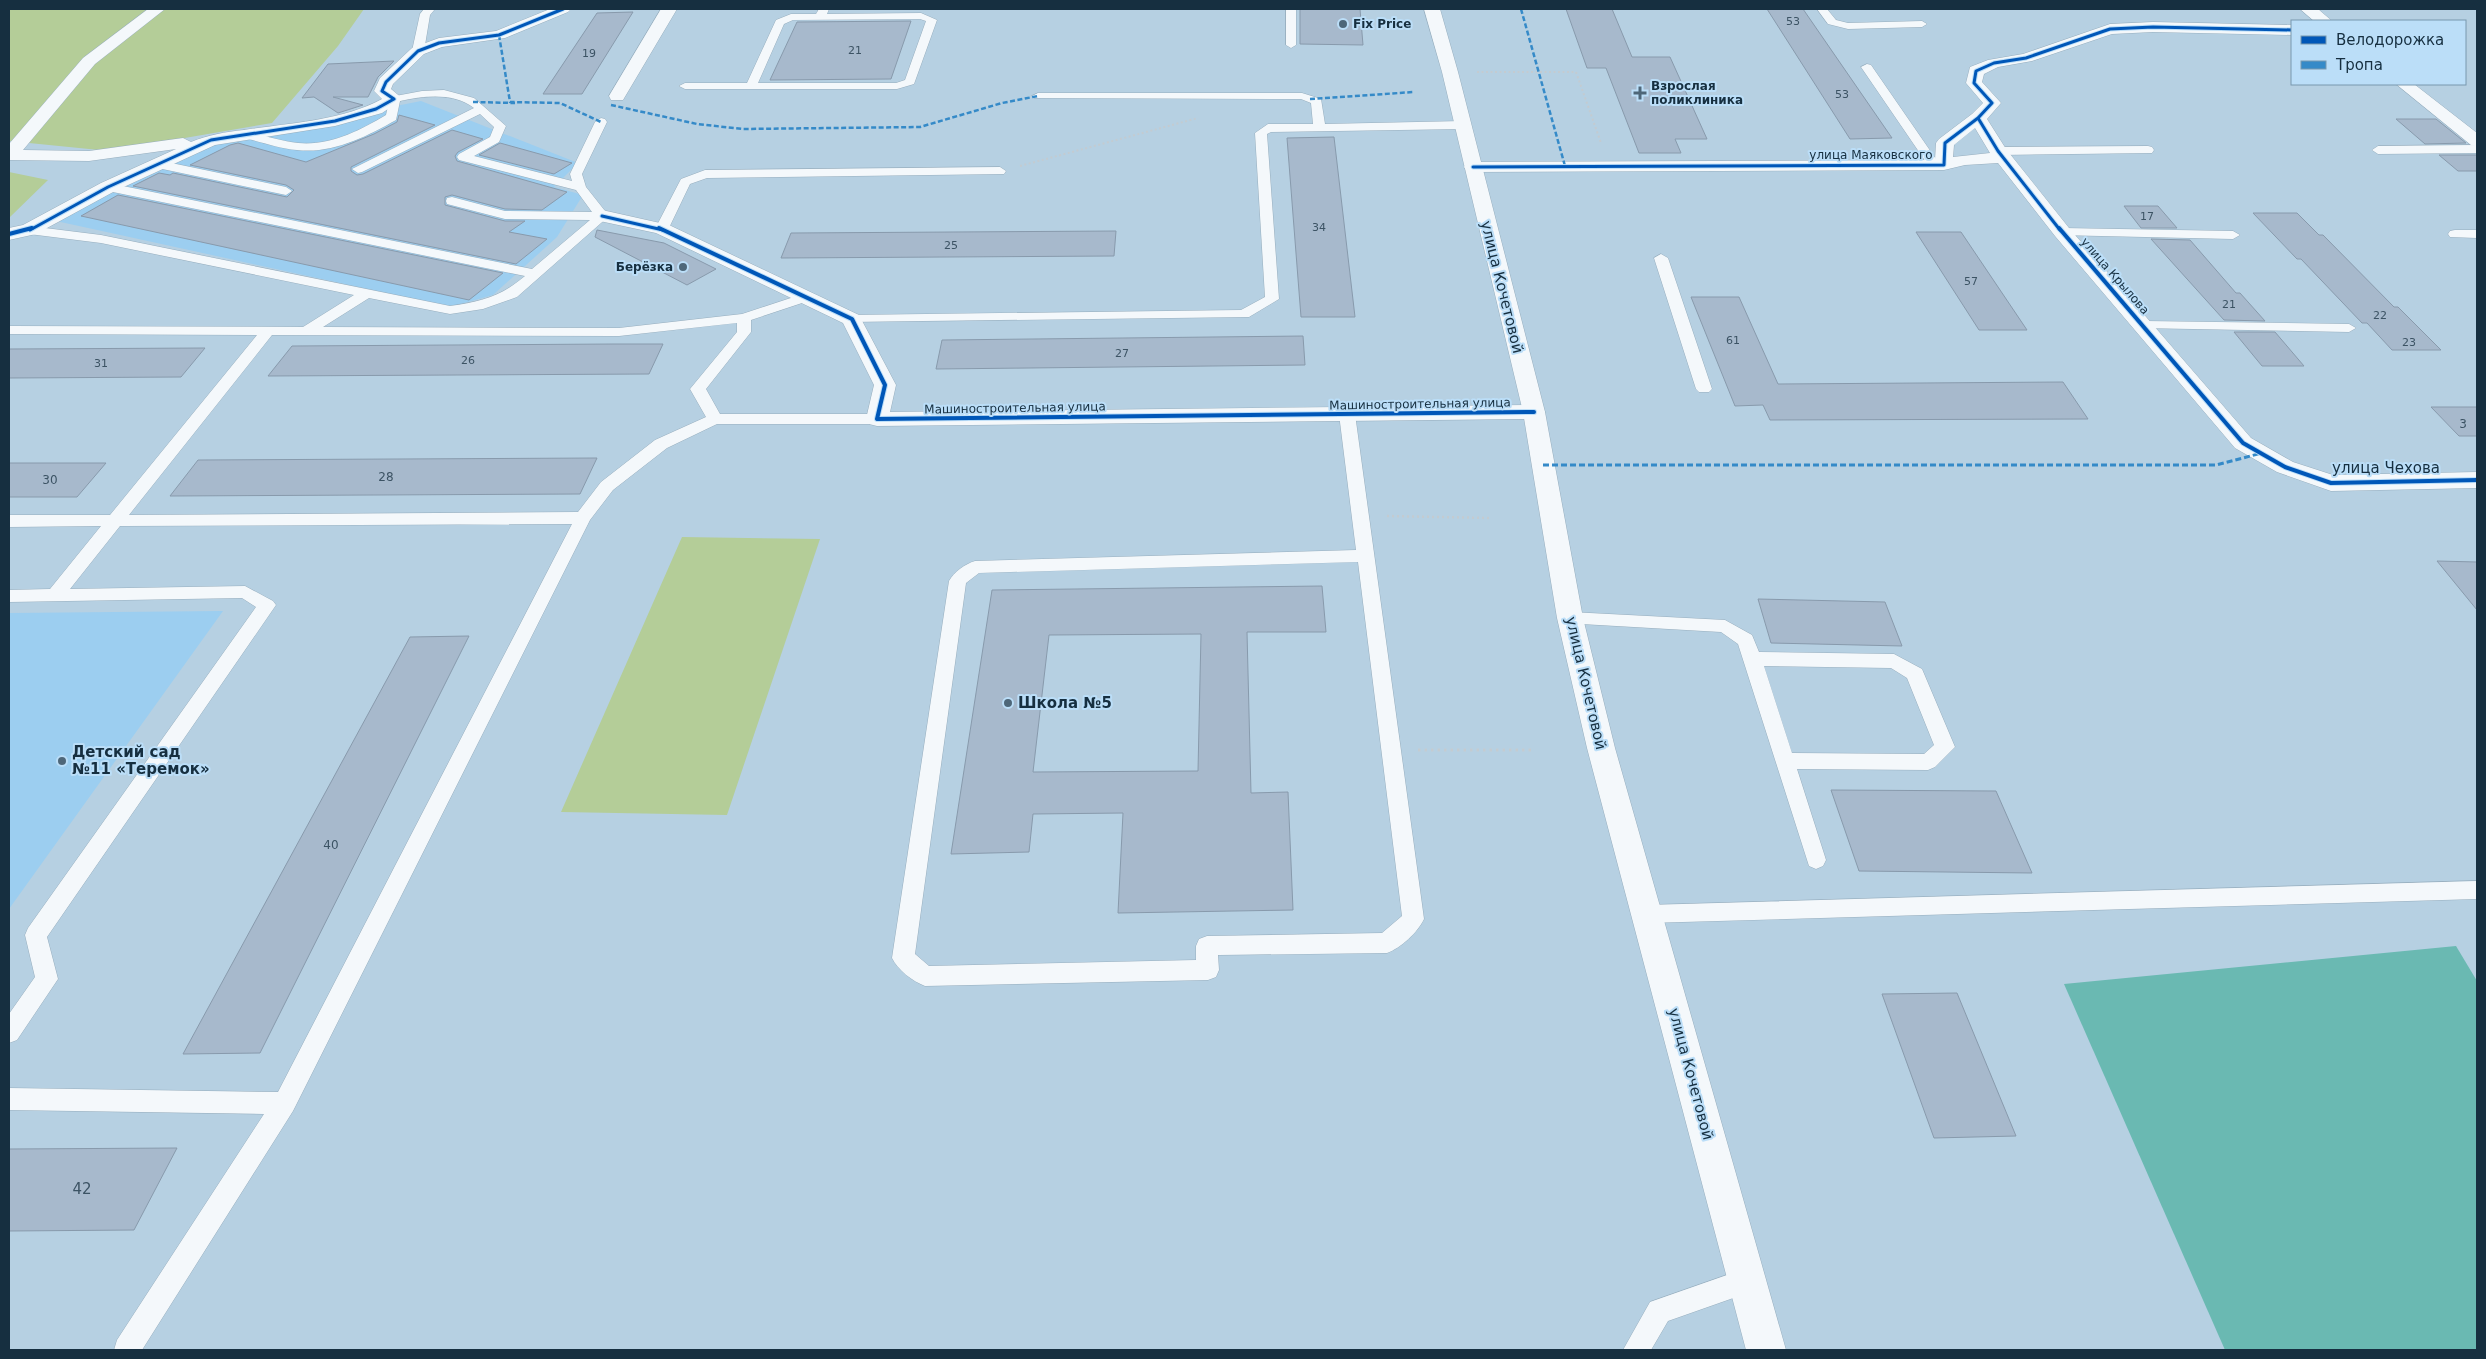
<svg xmlns="http://www.w3.org/2000/svg" width="2486" height="1359" viewBox="0 0 2486 1359" font-family="'DejaVu Sans',sans-serif">
	<style>
		.built { fill: #9ccef0 }
		.green { fill: #b4cd98 }
		.water { fill: #6ab9b2 }
		.building { fill: #a7b9cc; stroke: #889aac; fill-rule: evenodd }
		.lines { fill: none; stroke-linecap: round; stroke-linejoin: round }
		.service-casing { stroke: #97aebe; stroke-width: 1 }
		.minor-casing { stroke: #97aebe; stroke-width: 1 }
		.secondary-casing { stroke: #97aebe; stroke-width: 1 }
		.path-far2 { stroke: #c3cbd1; stroke-width: 2; stroke-dasharray: 2 2.5; stroke-linecap: butt }
		.path-far1 { stroke: #c3cbd1; stroke-width: 2.5; stroke-dasharray: 2 3; stroke-linecap: butt }
		.path { stroke: #c3cbd1; stroke-width: 3; stroke-dasharray: 2.5 4; stroke-linecap: butt }
		.service { fill: #f4f8fb; fill-rule: evenodd }
		.minor { fill: #f4f8fb; fill-rule: evenodd }
		.secondary { fill: #f4f8fb; fill-rule: evenodd }
		.quiet-far1 { stroke: #358ac8; stroke-width: 2.5; stroke-dasharray: 5 2.5; stroke-linecap: butt }
		.quiet { stroke: #358ac8; stroke-width: 3; stroke-dasharray: 6 3; stroke-linecap: butt }
		.cycleway-far1-casing { stroke: #bbdef8; stroke-width: 5 }
		.cycleway-casing { stroke: #bbdef8; stroke-width: 6 }
		.cycleway-far1 { stroke: #0057b8; stroke-width: 3 }
		.cycleway { stroke: #0057b8; stroke-width: 4 }
		.poi-dot { fill: #4e6779; stroke: #bbdef8; stroke-width: 2 }
		.labels { text-anchor: middle; dominant-baseline: central; stroke-width: 4; stroke-linejoin: round; paint-order: stroke }
		.far-number-label { font-size: 11px; fill: #3c5364 }
		.far-poi-label { font-size: 12px; font-weight: bold; fill: #162f40; stroke: #bbdef8; text-anchor: start }
		.far-street-label { font-size: 12px; fill: #162f40; stroke: #bbdef8 }
		.number-label { font-size: 12px; fill: #3c5364 }
		.street-label { font-size: 15px; fill: #162f40; stroke: #bbdef8 }
		.poi-label { font-size: 15px; font-weight: bold; fill: #162f40; stroke: #bbdef8; text-anchor: start }
		.near-number-label { font-size: 15px; fill: #3c5364 }
	</style>
	<rect width="100%" height="100%" fill="#b6d0e2"/>
	<!-- built -->
	<path class="built" d="M421,101L578,163L554,187L583,195L557,237L493,295L450,307L56,221L146,172L225,140Z
		M223,611L9,909V613Z"/>
	<!-- green -->
	<path class="green" d="M9,9H364L338,46L272,123L109,151L9,141Z
		M9,172L48,180L9,218Z
		M682,537L820,539L727,815L561,812Z"/>
	<!-- water -->
	<path class="water" d="M2456,946L2477,981V1350H2225L2064,984Z"/>
	<!-- building -->
	<path class="building" d="M1300,9H1360L1363,45L1300,44Z
		M1566,9H1612L1632,57H1670L1707,139H1675L1681,153H1639L1606,68H1587Z
		M1767,9H1803L1892,138L1850,139Z
		M633,12L582,94H543L597,13Z
		M911,21L891,79L770,80L797,22Z
		M394,61L378,77L368,97H333L363,105L338,113L314,97L302,98L328,64Z
		M399,115L435,125L351,167V171L357,175L363,174L452,130L483,139L458,152L455,156L457,161L567,192L542,210L505,209L452,195L445,197V205L505,221H525L509,232L547,239L516,264L133,186L159,173L170,175L173,173L287,197L294,190L286,185L190,165L230,145L238,143L306,162L374,134L397,122Z
		M2396,119H2436L2466,143L2425,144Z
		M1334,137L1355,317H1301L1287,138Z
		M500,143L572,163L554,174L479,155Z
		M2439,155H2477V171H2458Z
		M118,195L503,273L469,300L81,216Z
		M2124,206H2158L2177,228H2141Z
		M2253,213H2297L2319,235H2323L2394,307H2398L2441,350H2392L2367,323H2362L2301,259H2297Z
		M597,230L664,243L716,269L687,285L595,237Z
		M1116,231L1114,256L781,258L791,233Z
		M1916,232H1961L2027,330H1979Z
		M2151,239L2190,240L2236,293H2240L2265,321L2224,320Z
		M1691,297H1739L1778,384L2063,382L2088,419L1770,420L1763,405L1735,406Z
		M2234,332H2275L2304,366H2262Z
		M1303,336L1305,365L936,369L942,340Z
		M614,344H663L649,374L268,376L292,346Z
		M205,348L181,377L9,378V349Z
		M2431,407H2477V436H2459Z
		M597,458L580,494L170,496L198,460Z
		M9,463H106L77,497H9Z
		M2437,561L2477,562V610Z
		M1322,586L1326,632H1247L1251,793L1288,792L1293,910L1118,913L1123,813L1033,814L1029,852L951,854L992,590ZM1201,634L1198,771L1033,772L1049,635Z
		M1758,599L1885,602L1902,646L1771,643Z
		M469,636L260,1053L183,1054L410,637Z
		M1831,790L1996,791L2032,873L1859,871Z
		M1957,993L2016,1136L1934,1138L1882,994Z
		M177,1148L134,1230L9,1231V1149Z"/>
	<g class="lines">
		<!-- service casing -->
		<g class="service-casing">
			<path id="service" d="M424,9H435L430,15L424,51L418,54L412,51L420,14Z
				M819,9H829L827,14L921,13L937,20L914,84L897,89H685L679,86L685,83H747L776,20L791,14H816ZM920,19L926,21L905,80L896,83H758L784,24L793,20Z
				M1286,9H1296V45L1291,48L1286,45Z
				M1817,9H1827L1836,20L1848,23L1922,21L1927,24L1922,27L1848,29L1828,24Z
				M1867,64L1871,65L1940,165L1938,168L1934,169L1928,165L1861,67Z
				M444,90L474,98L506,126L499,142L474,156L572,181L570,174L595,122L601,118L605,119L607,122L582,174L586,187L609,216L517,297L483,309L450,314L369,298L323,327L619,328L742,314L806,293L811,294L813,297L811,300L751,320V332L706,389L720,414H877L885,419L877,424H717L667,448L613,490L590,520L293,1111L142,1350H114L117,1340L264,1114L9,1110V1088L278,1092L572,524L120,526L70,589L245,586L273,601L276,605L47,937L58,979L17,1040L9,1043V1014L35,977L25,935L28,928L256,607L242,598L9,602V590L50,589L101,526L9,527V515H110L257,335L9,334V326L303,327L354,295L101,243L29,234L22,230L29,226L101,235L450,306C482,301 500,297 525,276L108,191L102,187L108,183L532,269L590,220L505,219L447,204L446,201L447,198L452,197L505,211L592,212L576,190L459,160L457,157L459,154L490,137L494,127L480,114L362,172L358,173L352,169L474,108C453,92 424,96 400,101L396,120C366,137 332,154 297,150C277,148 259,141 240,137L238,134L244,130C262,135 279,141 298,143C330,146 359,131 386,115L390,97L422,91ZM737,323V332L690,389L706,417L655,440L601,482L578,512L129,515L272,335L619,336Z
				M1038,93H1302L1321,99L1325,124L1463,121L1469,125L1463,129L1271,132L1267,134L1279,299L1249,317L847,322L845,319L852,315L1241,310L1265,297L1255,133L1268,124H1313L1311,103L1301,99L1034,98L1032,96Z
				M2477,145V153L2378,154L2372,150L2378,146Z
				M2148,146L2152,147L2154,150L2152,153L1998,155L1992,151L1998,147Z
				M157,160L286,187L292,191L286,195L153,167L151,164L153,161Z
				M1000,167L1006,171L1004,174L707,178L690,184L667,232H657L655,229L681,179L705,170Z
				M2062,228L2233,231L2240,235L2233,239L2057,235L2055,232Z
				M2455,230H2477V238L2450,237L2448,234L2450,231Z
				M1661,254L1668,258L1712,389L1709,392H1699L1696,389L1654,258Z
				M2144,321L2349,324L2356,328L2349,332L2139,328L2137,325L2139,322Z
				M1347,409L1355,414L1424,919C1418,932 1401,948 1387,953L1218,955L1219,970L1216,977L1208,980L925,986C912,981 898,970 892,958L949,581C954,572 965,564 975,561L1356,550L1339,414ZM1358,562L1402,916L1382,933L1207,936L1199,939L1196,946V960L929,966L915,954L966,583L979,573Z
				M1570,612L1725,620L1752,635L1759,652L1894,654L1922,669L1955,747L1935,767L1928,770L1797,769L1826,860L1823,866L1816,869L1809,866L1738,644L1721,632L1564,623L1561,618L1564,613ZM1764,666L1891,668L1907,678L1934,745L1924,754L1792,753Z
				M2477,881V899L1647,923L1639,921L1636,914L1639,907L1647,905Z
				M1747,1268L1756,1272L1760,1281L1756,1290L1668,1321L1651,1350H1623L1650,1302Z"/>
		</g>
		<!-- minor casing -->
		<g class="minor-casing">
			<path id="minor" d="M148,9H165L95,64L23,150L89,151L183,138L191,142C208,135 225,132 244,130C289,123 341,121 382,99L374,91L380,78L412,48L439,38L496,31L550,9H571L568,12L505,38L442,47L424,54L393,84L391,89L403,99L382,113L335,126L215,145L115,191L36,234L9,240V228L23,225L101,183L176,149L89,161L9,160V144L83,58Z
				M661,9H677L623,100H611L609,96Z
				M2300,9H2318L2332,21H2314Z
				M2153,22L2292,25V35L2153,32L2112,34L2032,61L1998,67L1984,74L1982,82L2001,103L1987,119L2006,149L2069,228L2251,438L2293,462L2333,475L2477,472V488L2331,491L2277,472L2235,448L2055,236L1998,163L1965,165L1944,170L1473,172L1467,171L1464,167L1467,163L1473,162L1935,160L1936,143L1939,139L1972,114L1983,103L1966,83L1970,67L1988,60L2023,54L2110,24ZM1975,128L1990,153L1953,157L1954,145Z
				M2396,84H2414L2477,133V146L2471,145Z
				M602,210L669,225L859,315L896,385L890,412L1534,405L1542,407L1545,412L1542,417L1534,419L877,426L869,424L866,419L874,385L843,323L656,233L595,220L592,216L595,212Z"/>
		</g>
		<!-- secondary casing -->
		<g class="secondary-casing">
			<path id="secondary" d="M1424,9H1440L1458,72L1545,412L1583,618L1615,748L1786,1350H1746L1587,748L1557,618L1523,412L1442,72Z"/>
		</g>
		<!-- path-far2 -->
		<path class="path-far2" d="M1477,72H1576L1601,143
			M1020,166L1198,118"/>
		<!-- path-far1 -->
		<path class="path-far1" d="M1387,516L1489,518"/>
		<!-- path -->
		<path class="path" d="M1418,750H1533"/>
		<!-- service -->
		<use href="#service" class="service"/>
		<!-- minor -->
		<use href="#minor" class="minor"/>
		<!-- secondary -->
		<use href="#secondary" class="secondary"/>
		<!-- quiet-far1 -->
		<path class="quiet-far1" d="M1521,9L1565,166
			M499,35L510,102L560,103L601,122
			M1310,99L1414,92
			M473,102L515,103
			M611,105L697,124L743,129L920,127L1002,103L1038,96"/>
		<!-- quiet -->
		<path class="quiet" d="M1543,465H2216L2262,453"/>
		<!-- cycleway-far1 casing -->
		<g class="cycleway-far1-casing">
			<path id="cycleway-far1" d="M1978,118L1998,151L2060,230
				M1473,167L1944,165L1945,143L1978,118L1992,103L1974,83L1976,71L1994,63L2026,58L2110,29L2153,27L2292,30
				M602,216L663,230
				M30,230L108,187L211,140L335,121L376,109L394,99L382,91L386,82L418,51L439,43L499,35L563,9"/>
		</g>
		<!-- cycleway casing -->
		<g class="cycleway-casing">
			<path id="cycleway" d="M659,228L852,319L885,385L877,419L1534,412
				M2059,228L2243,443L2285,467L2331,483L2477,480
				M9,234L32,228"/>
		</g>
		<!-- cycleway-far1 -->
		<use href="#cycleway-far1" class="cycleway-far1"/>
		<!-- cycleway -->
		<use href="#cycleway" class="cycleway"/>
	</g>
	<!-- markers -->
	<g class="poi-dot">
		<circle cx="1343" cy="24" r="5"/>
		<path d="M1637.5 85.5h5v5h5v5h-5v5h-5v-5h-5v-5h5z"/>
		<circle cx="683" cy="267" r="5"/>
		<circle cx="1008" cy="703" r="5"/>
		<circle cx="62" cy="761" r="5"/>
	</g>
	<g class="labels">
		<!-- far-number labels -->
		<g class="far-number-label">
			<text x="1793" y="21">53</text>
			<text x="855" y="50">21</text>
			<text x="589" y="53">19</text>
			<text x="1842" y="94">53</text>
			<text x="2147" y="216">17</text>
			<text x="1319" y="227">34</text>
			<text x="951" y="245">25</text>
			<text x="1971" y="281">57</text>
			<text x="2229" y="304">21</text>
			<text x="2380" y="315">22</text>
			<text x="1733" y="340">61</text>
			<text x="2409" y="342">23</text>
			<text x="1122" y="353">27</text>
			<text x="468" y="360">26</text>
			<text x="101" y="363">31</text>
		</g>
		<!-- far-poi labels -->
		<g class="far-poi-label">
			<text x="1353" y="24">Fix Price</text>
			<text x="1651" y="86">Взрослая<tspan x="1651" dy="14">поликлиника</tspan></text>
			<text x="673" y="267" text-anchor="end">Берёзка</text>
		</g>
		<!-- far-street labels -->
		<g class="far-street-label">
			<text x="1871" y="155">улица Маяковского</text>
			<text transform="translate(2115 276) rotate(49)">улица Крылова</text>
			<text transform="translate(1420 404) rotate(-1)">Машиностроительная улица</text>
			<text transform="translate(1015 408) rotate(-1)">Машиностроительная улица</text>
		</g>
		<!-- number labels -->
		<g class="number-label">
			<text x="2463" y="424">3</text>
			<text x="386" y="477">28</text>
			<text x="50" y="480">30</text>
			<text x="331" y="845">40</text>
		</g>
		<!-- street labels -->
		<g class="street-label">
			<text transform="translate(1502 287) rotate(76)">улица Кочетовой</text>
			<text x="2386" y="468">улица Чехова</text>
			<text transform="translate(1586 683) rotate(77)">улица Кочетовой</text>
			<text transform="translate(1691 1074) rotate(75)">улица Кочетовой</text>
		</g>
		<!-- poi labels -->
		<g class="poi-label">
			<text x="1018" y="703">Школа №5</text>
			<text x="72" y="752">Детский сад<tspan x="72" dy="17">№11 «Теремок»</tspan></text>
		</g>
		<!-- near-number labels -->
		<g class="near-number-label">
			<text x="82" y="1189">42</text>
		</g>
	</g>
	<!-- border -->
	<rect width="2486" height="1359" fill="none" stroke="#162f40" stroke-width="20"/>
	<!-- legend -->
	<rect x="2291" y="20" width="175" height="65" fill="#bbdef8" stroke="#7998ae"/>
	<rect x="2301" y="36" width="25" height="8" fill="#0057b8" stroke="#7998ae"/>
	<text x="2336" y="45" font-size="15" fill="#162f40">Велодорожка</text>
	<rect x="2301" y="61" width="25" height="8" fill="#358ac8" stroke="#7998ae"/>
	<text x="2336" y="70" font-size="15" fill="#162f40">Тропа</text>
</svg>
